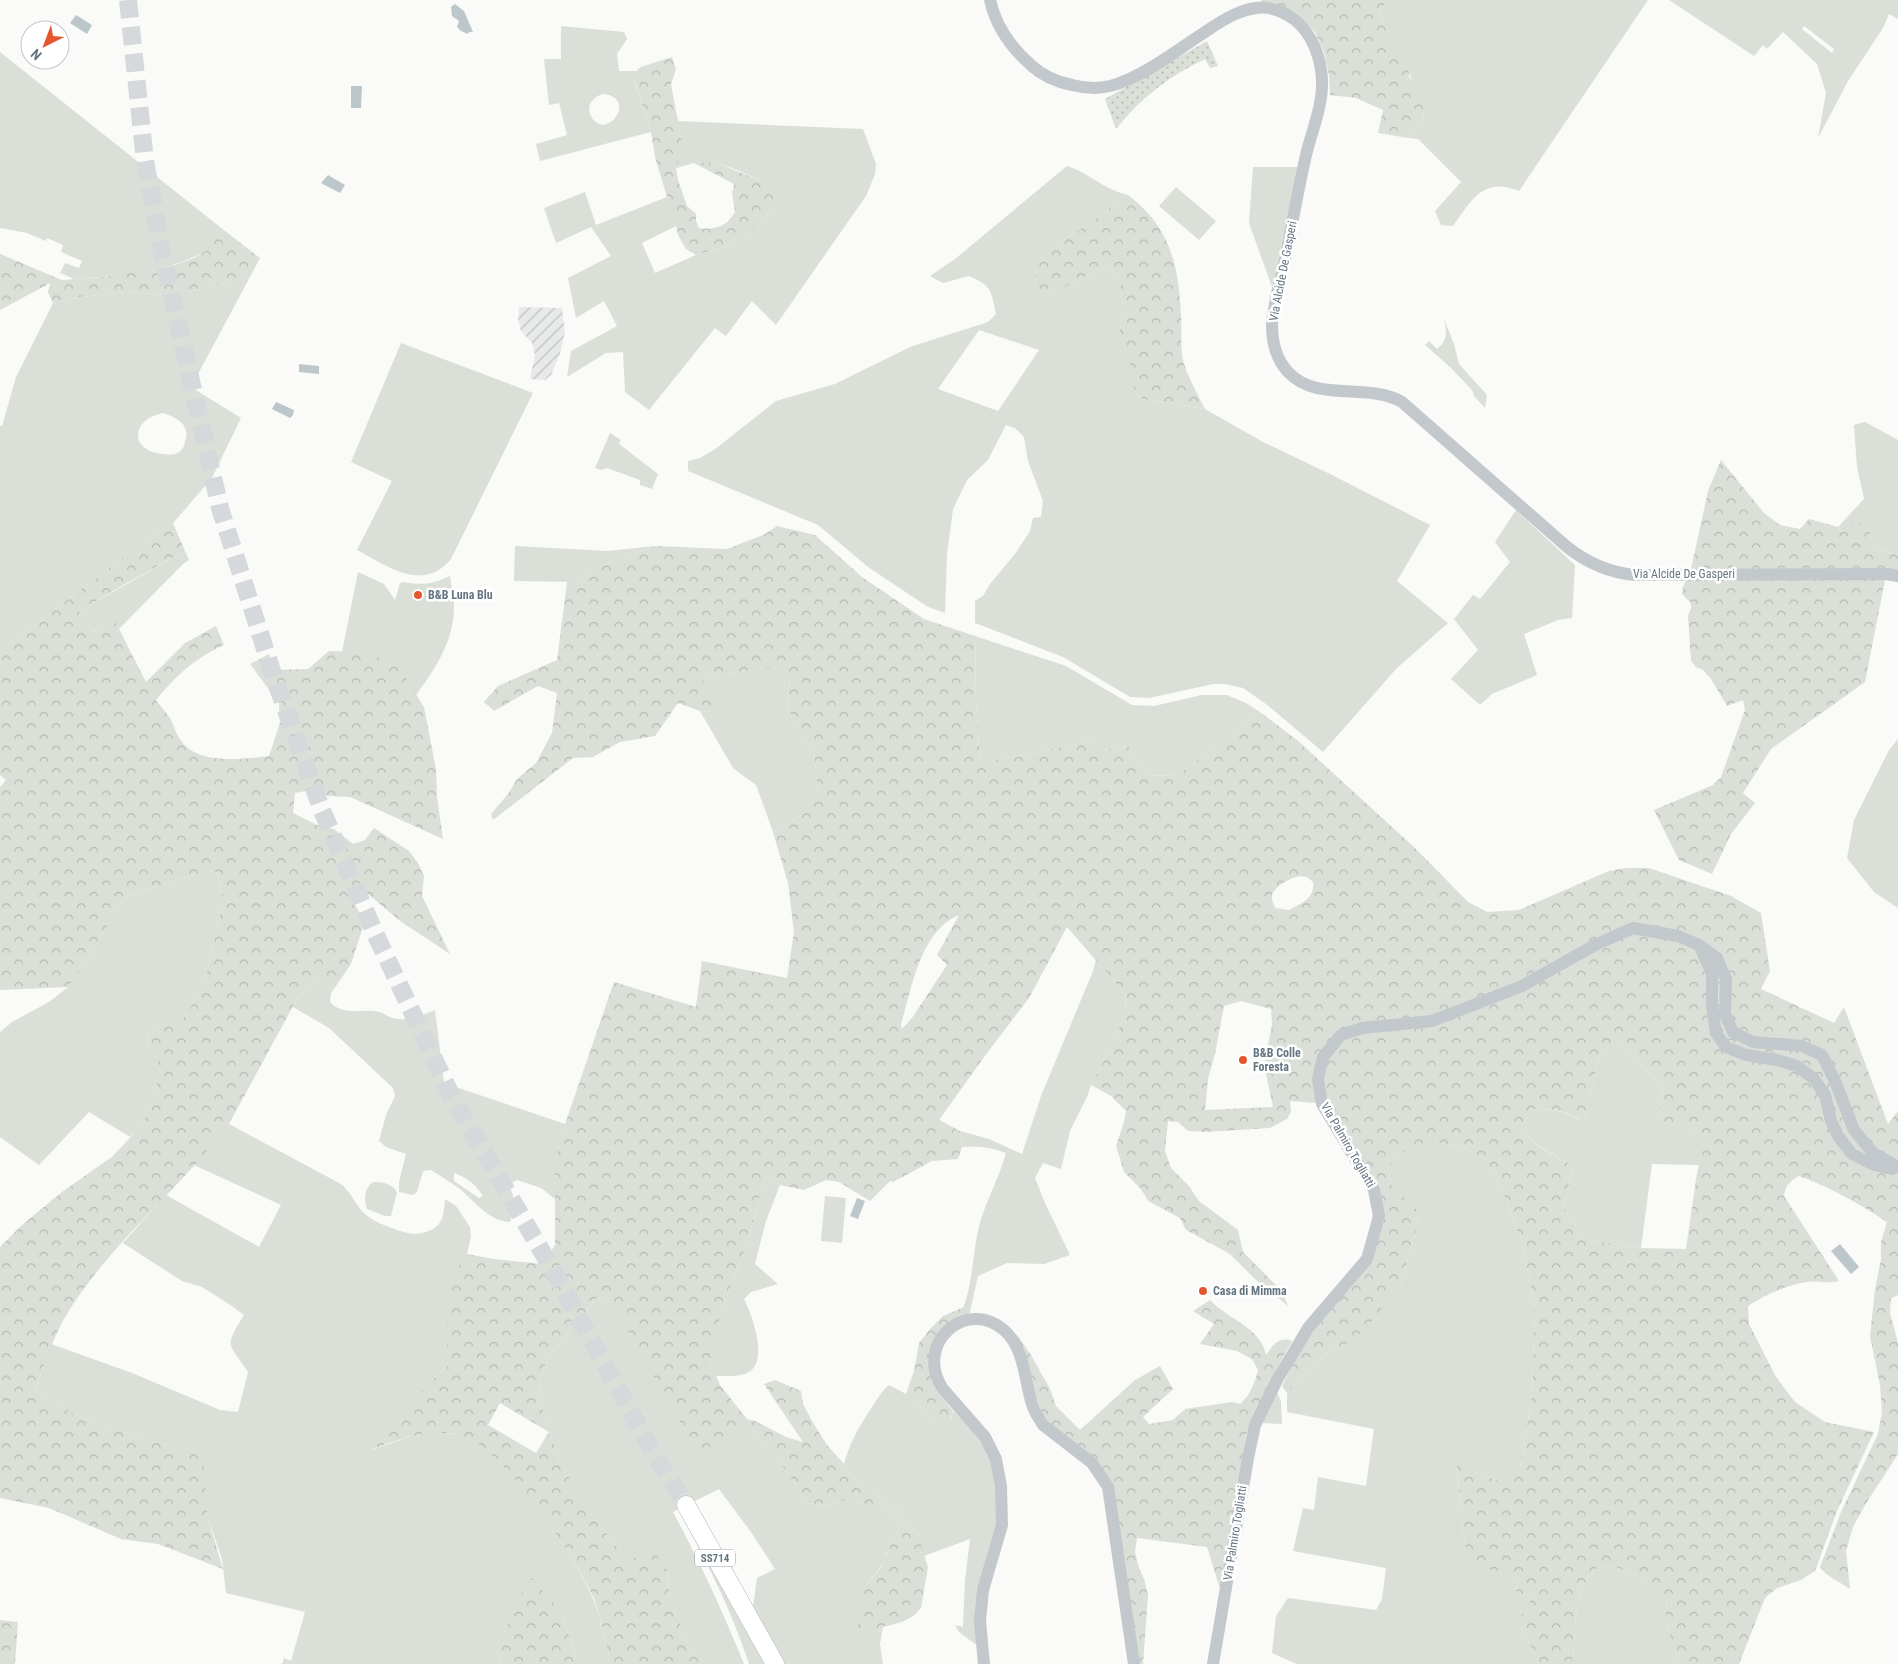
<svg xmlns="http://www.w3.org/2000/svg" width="1898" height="1664" viewBox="0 0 1898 1664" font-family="'Roboto Condensed',sans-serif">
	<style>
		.industrial { fill: url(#industrial-furrows) }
		.green { fill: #dadfd7; fill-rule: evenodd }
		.forest { fill: url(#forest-crowns); fill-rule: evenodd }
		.park { fill: url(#park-dots) }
		.water { fill: #bbc7cb }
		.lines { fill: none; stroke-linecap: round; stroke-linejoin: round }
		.trunk-tunnel { stroke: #d5d9db; stroke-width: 18; stroke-dasharray: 18 9; stroke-linecap: butt }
		.trunk-casing { stroke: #b4b9bd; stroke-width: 19 }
		.tertiary { stroke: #c3c8cc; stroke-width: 12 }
		.trunk { stroke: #fff; stroke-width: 18 }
		.poi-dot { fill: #e4572e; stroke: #fff; stroke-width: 2 }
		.labels { text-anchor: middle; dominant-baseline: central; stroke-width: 5; stroke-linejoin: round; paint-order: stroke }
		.shield { fill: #fff; stroke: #939fa8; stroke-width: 1 }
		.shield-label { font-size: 11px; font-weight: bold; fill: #657683 }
		.street-label { font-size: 12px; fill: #657683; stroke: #fff }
		.poi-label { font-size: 12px; font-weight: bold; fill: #657683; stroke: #fff; text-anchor: start }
	</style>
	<defs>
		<pattern id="industrial-furrows" width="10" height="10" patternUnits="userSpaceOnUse" patternTransform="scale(1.25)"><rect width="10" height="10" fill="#e8e9e9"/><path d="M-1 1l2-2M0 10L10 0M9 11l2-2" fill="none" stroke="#c0c1c2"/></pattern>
		<pattern id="forest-crowns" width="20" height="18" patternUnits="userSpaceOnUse" patternTransform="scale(1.25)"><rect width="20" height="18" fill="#dadfd7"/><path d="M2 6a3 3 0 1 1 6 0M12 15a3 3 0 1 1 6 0" fill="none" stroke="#b4b9b4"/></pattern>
		<pattern id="park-dots" width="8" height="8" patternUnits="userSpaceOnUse" patternTransform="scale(1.25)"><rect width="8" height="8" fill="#dadfd7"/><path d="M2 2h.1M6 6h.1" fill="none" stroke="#b4b9b4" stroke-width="1.8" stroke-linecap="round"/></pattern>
	</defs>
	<rect width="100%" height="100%" fill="#fafaf8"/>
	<!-- industrial -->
	<path class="industrial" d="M519,307L562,308L565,332L560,354L551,375L545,380L530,379L535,355L532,343L521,331L518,320Z"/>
	<!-- green -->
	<path class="green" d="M1387,0H1648L1519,191C1483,176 1471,201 1453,226L1441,225L1435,211L1461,182L1418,139L1408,138L1415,127L1423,122C1427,97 1408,88 1410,67L1389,51V36L1378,11L1383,7Z
		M1669,0H1898V19L1889,14L1883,28L1848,81L1818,138L1826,93L1817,64L1783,32L1767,49L1763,45L1754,56ZM1804,26L1834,49L1832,53L1802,29Z
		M561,26L624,32L627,39L617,54L619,71H637L634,81L651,132L540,161L536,144L567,135L559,103L549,105L544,59H561ZM603,94C638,97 608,141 592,118C585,107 592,97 603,94Z
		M0,52L220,227L207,235V250C167,274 119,275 74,279L60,273L65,263L79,268L82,261L61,252L63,245L47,238L46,241L27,233L0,228Z
		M677,121L863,129L876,164L875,174L866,196L776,325L752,301L726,336L715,328L649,410L625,392L623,352L606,353L567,377L571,351L617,326L604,301L576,318L568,278L611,256L591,227L556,243L544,208L585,192L596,225L667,197L676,226L642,243L655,273L696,255L728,246L750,233L779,204L762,181L737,170L714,162L694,163L676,168C684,152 681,138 677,121Z
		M1067,166C1089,173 1105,190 1128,195L1034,262L1035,286L1044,297L1110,265L1121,286L1123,312L1119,335L1130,360V380L1135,391L1142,399L1205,409L1263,442L1332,475L1430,525L1397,581L1448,623L1396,669L1323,752L1266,704L1243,688L1225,684H1213L1149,698L1130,697L1063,657L975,623V601L983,596L990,584L1015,554L1030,531L1033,518L1041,517L1043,501L1028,461L1024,437L1015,428L1006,425L988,460L967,480L953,509L947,554L945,613L928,607L868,567L818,525L688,471V461L700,458L714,450L776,401L835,384L910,347L988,322L996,314C991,290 992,286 969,276L943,283L930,276L955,259ZM979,330L1039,350L998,411L938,389Z
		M1253,167H1299L1272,287L1249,223Z
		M1176,187L1216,221L1199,240L1159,206Z
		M250,277L191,387L241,418L212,478L173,523L159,530L0,651V426H2L16,377L53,303L79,297L127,292L164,295L192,291ZM163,413C177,418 191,424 185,442C184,446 183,450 179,452C175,455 170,455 164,454C129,452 130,419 163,413Z
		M1444,319L1454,344L1459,364L1487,395L1485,408L1474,396L1472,390L1450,367L1425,345L1429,341L1437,349C1448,341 1447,332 1444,319Z
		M401,343L533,393L451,559C423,593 387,566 357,550L392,481L351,462Z
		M1865,422L1898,440V555L1884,551L1874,546L1870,532L1853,524L1843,532L1838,527L1864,499L1857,467L1854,425Z
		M610,433L621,440L619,444L658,474L652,489L640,485V480L607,468L601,470L595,468Z
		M1516,510L1575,565L1572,618L1558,620L1524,634L1537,675L1492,694L1480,705L1451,679L1478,650L1454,619L1473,595L1480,599L1510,562L1495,542Z
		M515,546L608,551L655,546L584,573L581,582L514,581Z
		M185,551L189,560L183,564L119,629L115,622L91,632L79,611Z
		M358,572L384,584L395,600L400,583L402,582C422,585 431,585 450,576C451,585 454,594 454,603C455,639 437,667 416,695L397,666L342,652Z
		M975,636L1066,666L1132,705L1154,706L1202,695H1227L1246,703L1260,712L1178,775L1147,776L1128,746L1100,750L1092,741L980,763L976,697Z
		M772,667L790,679L787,708L814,754L818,791L804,814L773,832L756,785L733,768L700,711L713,712L701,678Z
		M1898,739V908L1874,892L1847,858L1854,820L1889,750Z
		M206,871L217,872L223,900L208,969L196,998L180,1023H163L148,1032L147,1047L158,1061L159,1074L153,1099L141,1126L130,1137L89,1112L39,1165L0,1137V1032L12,1022L49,1002L68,987L87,961L124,897Z
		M1096,960L1125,994L1126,1011L1111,1047L1091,1085L1087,1097L1070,1131L1061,1169L1043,1163L1035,1178L1045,1203L1070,1255L1044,1264L1007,1263L978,1276L969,1316L957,1320C973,1295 972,1255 979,1226C986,1201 999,1178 1006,1153C991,1147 978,1146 962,1147L960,1131L989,1139L1022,1154L1041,1096L1093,971Z
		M316,978L334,989L331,993L330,1002C344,1017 362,1008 379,1012C384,1013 388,1017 393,1018C407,1022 423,1015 435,1010L444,1083L565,1124L555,1160V1199L541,1188L517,1180L513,1182L510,1188C516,1199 514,1211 510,1222C489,1221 476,1203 461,1190C452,1183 441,1176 431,1170L423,1171L417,1192L413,1195L399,1192V1182L406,1154L386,1147L379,1141L386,1115L395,1096L393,1088L329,1028L293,1007L298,997ZM454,1173C468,1178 475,1184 483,1196L479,1198L454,1181Z
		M1616,1038L1663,1088L1658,1121L1705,1134L1699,1165L1652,1164L1641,1248L1583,1239L1564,1207L1573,1166L1545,1150L1522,1133C1522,1122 1528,1116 1535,1109C1553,1108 1568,1113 1584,1122L1599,1056Z
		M229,1124L341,1184C353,1194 356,1208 369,1217C376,1223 403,1233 413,1234C420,1234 433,1231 438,1225C444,1219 444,1207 445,1199L456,1206L470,1227L471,1237L467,1254L457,1269L447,1367L427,1384L371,1450C400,1441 420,1429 452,1434C457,1435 463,1435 467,1437C509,1456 577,1558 594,1601C601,1617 607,1646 610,1664H577L575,1653L561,1611L501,1650L500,1664H282L284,1658L291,1661L305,1612L226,1593L222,1559L208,1518L202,1453L147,1440L83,1418L50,1401L36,1390L51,1344L132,1373L220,1410L238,1412L248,1372C229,1342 223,1349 244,1315L232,1306L202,1287L182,1281L123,1243L166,1195L259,1247L281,1205L194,1165Z
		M1432,1142L1464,1147L1485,1159L1502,1190L1522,1243L1535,1308L1532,1394L1522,1460L1516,1477L1504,1482L1476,1473L1456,1462L1467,1561L1518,1578L1516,1592L1533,1597L1527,1605L1522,1629L1539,1664H1297L1272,1653L1276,1616L1288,1598L1376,1610L1382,1599L1386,1568L1293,1551L1303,1508L1314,1510L1318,1477L1366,1486L1374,1429L1287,1412V1393L1326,1353L1345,1345L1400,1286L1417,1228L1418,1212L1392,1186L1388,1168L1398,1154Z
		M765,1178L780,1185L766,1221L755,1264L778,1284L751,1292L744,1299C752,1315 770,1363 747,1373C739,1377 726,1376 716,1376L710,1362L714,1342L722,1309L746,1247Z
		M373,1182C382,1182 392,1183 397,1192L391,1216H385L367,1209C364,1200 364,1188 373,1182Z
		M825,1196L846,1198L842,1243L821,1241Z
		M597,1298L612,1302L699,1454L747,1419L759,1441L781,1464L808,1503L826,1506L844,1500L877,1506L894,1514L901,1527L892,1541L882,1565L864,1588L877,1631L883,1627L880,1644L883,1664H784L753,1607L757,1578L775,1569L753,1535L719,1489L673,1512C700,1562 723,1612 744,1664H706L691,1652L670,1598L667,1571L628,1560L587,1510L560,1462L538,1394L541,1377L548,1357Z
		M889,1385L906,1394L937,1423L951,1419L953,1411C964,1422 977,1432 984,1446C1005,1485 996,1529 990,1571C987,1596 983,1622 979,1647L959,1632L955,1625L963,1627L965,1580L970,1539L924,1556L918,1534L902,1519L900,1508L891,1505L849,1475L844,1464C851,1441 857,1430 870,1410C877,1400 879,1394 889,1385Z
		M1276,1390L1281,1401L1282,1424L1260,1423Z
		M682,1511L766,1664H749C732,1611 707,1563 681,1514Z
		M1609,1564L1652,1582L1667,1601L1665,1619L1679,1664H1572C1578,1633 1569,1594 1595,1570C1598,1567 1605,1565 1609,1564Z"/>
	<!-- forest -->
	<path class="forest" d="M1261,0H1387L1383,7L1378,11L1389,36V51L1396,55H1405L1410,67L1409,76L1422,100L1424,113L1423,122L1415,127L1408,138L1378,133L1383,110L1356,98L1330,95L1329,75L1324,52L1315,32L1297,14L1263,4Z
		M672,57L676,69L671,84L682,144L680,159L676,168L678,180L687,206L696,214V221L699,228C716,230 726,227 735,212L732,193L734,184L694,163L714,162L762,181L776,192L779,204L750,233L728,246L696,255L686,249L679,237L655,157L651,132L634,80L637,70L641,67Z
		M1128,195C1171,227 1179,267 1181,317C1182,331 1180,347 1183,360C1186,374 1198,395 1205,409L1142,399L1135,391L1130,380V360L1119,335L1123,312L1121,286L1110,265L1044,297L1035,286L1034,262Z
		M220,227L260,258L250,277L192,291L164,295L127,292L79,297L53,303L48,292L50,283L0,310V254L62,280L101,277L167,268L194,258L207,250V235Z
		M1721,460L1764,513L1780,525L1800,529L1809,519L1838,527L1843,532L1853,524H1863L1870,532L1874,546L1884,551L1898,555V582L1885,580L1865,682L1771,749L1743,793L1755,803L1731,834L1712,874L1679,860L1654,810L1713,785L1721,777L1745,710L1743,700L1727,706L1711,679L1703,670L1696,667L1691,661L1688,616L1691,608V603L1682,594L1683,587L1691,569L1708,491Z
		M173,523L185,551L125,584L79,611L92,632L115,621L146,682L185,643L216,626L224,645C192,660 178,674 156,700C160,706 166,712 170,718C174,725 176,735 182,742C199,765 244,759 269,756L280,723L279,703L250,664L269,654L274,670L308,669L329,651L364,652L398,666L424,707L436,769L437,797L443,839L350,797L329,796L305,791L295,793L293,813L317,825L334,829L353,844L365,840L374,828L409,851L418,863L424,876L422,896L450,954L400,921L361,888L346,891L365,921L351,964L334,989L316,978L298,997L229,1124C180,1189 114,1240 70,1309C54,1334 45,1362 36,1390L50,1401L83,1418L147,1440L203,1453L208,1518L223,1569L158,1544L121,1539L49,1508L0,1498V1247L22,1225L62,1192L113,1156L141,1126L153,1099L159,1074L158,1061L147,1047L148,1032L163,1023H180L196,998L208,969L223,900L217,872L206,871L124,897L87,961L68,987L0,990V787L6,780L0,775V651L159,530Z
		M777,526L815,535L862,577L924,619L975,636L976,697L980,763L1092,741L1100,750L1128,746L1147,776L1178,775L1260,712L1297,740L1415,848L1468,902L1487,912L1519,910L1609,871L1626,868H1649L1731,896L1761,913L1770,971L1761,989L1834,1023L1844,1007L1888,1124L1898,1111V1295L1891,1298L1890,1313L1898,1343V1454L1865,1505L1853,1527L1846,1551L1850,1589L1826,1574L1820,1567L1841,1512L1878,1434L1882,1412L1880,1385L1870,1336L1875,1289L1881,1259V1242L1887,1222C1860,1204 1830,1187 1799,1176C1790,1181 1785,1186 1784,1196L1839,1281C1829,1284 1817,1280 1807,1282C1787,1285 1765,1295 1748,1306L1749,1324L1776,1377L1795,1402L1825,1422L1874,1432L1837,1511L1815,1571L1801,1580L1777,1588L1765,1598L1739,1664H1679L1665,1619L1667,1601L1652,1582L1609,1564C1605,1565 1598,1567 1595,1570C1569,1594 1578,1633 1572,1664H1539L1522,1629V1613L1533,1597L1516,1592L1518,1578L1467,1562L1456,1461L1476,1473L1504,1482L1516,1477L1522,1460L1532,1394L1535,1308L1522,1243L1502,1190L1485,1159L1464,1147L1432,1142L1398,1154L1388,1168L1392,1186L1418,1211L1417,1228L1400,1286L1364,1331L1345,1345L1326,1353L1287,1393L1282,1386L1310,1330L1369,1260L1382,1216L1323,1101L1315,1103L1290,1101L1291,1112L1287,1119L1270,1128L1205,1132L1188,1131L1178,1122L1168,1121L1165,1151L1171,1168L1188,1185L1199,1201L1238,1230L1243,1252L1282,1291L1288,1306L1256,1280L1230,1254L1186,1230L1180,1218L1148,1201L1141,1189L1124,1172L1116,1146L1124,1122L1126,1111L1111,1096L1091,1085L1111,1047L1126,1011L1125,994L1067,927L1029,998L987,1053L939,1120L960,1131L962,1147L958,1159L932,1161L893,1182L890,1181L870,1201L839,1182L826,1180L804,1190L780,1185L765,1178L746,1247L722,1309L710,1362L720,1385L747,1419L755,1421L786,1437L803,1442L764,1384L775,1380L801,1391L803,1404L812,1421L827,1445L844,1464L849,1475L891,1505L900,1508L902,1519L918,1534L928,1567L921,1608L912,1617L902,1622L883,1627L877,1631L862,1636L858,1629L859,1615L864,1588L882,1566L892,1541L901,1527L894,1514L877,1506L844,1500L826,1506L808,1503L781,1464L759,1441L747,1419L699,1455L641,1355L612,1302L597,1298L548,1357L541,1377L538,1394L560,1462L570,1479L587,1510L628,1560L655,1552L667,1571L670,1598L691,1652L706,1664H610C607,1646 601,1618 595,1601C579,1562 504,1450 465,1437C433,1426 400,1439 370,1450L427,1384L447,1367L448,1297L457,1268L467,1254L494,1259L543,1264L555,1245V1160L565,1124L614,982L696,1007L702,961L787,978L794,932L788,883L773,832L804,814L818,791L814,754L787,708L790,679L772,667L701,678L718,702L713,712L700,711L678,703L655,736L620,742L593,757L573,758L493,820L491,814L508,794L517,779L536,763L552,733L557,693L538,686L494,711L484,702L498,686L557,660L567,582H581L584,573L655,546L727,549L765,534ZM1300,876L1307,877L1313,882C1315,899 1301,903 1289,910L1275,908C1274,904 1271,900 1272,895C1275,886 1290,878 1300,876ZM959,915L937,955L947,965L912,1018L902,1029L901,1024C912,988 920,931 959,915ZM1241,1001L1271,1009L1272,1025L1264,1065L1273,1107L1205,1110L1208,1079L1215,1054L1224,1006ZM1616,1038L1663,1088L1658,1121L1705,1134L1696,1179L1686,1249L1641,1248L1583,1239L1564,1207L1573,1166L1544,1150L1522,1133C1522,1122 1528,1116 1535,1109C1553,1108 1569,1112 1584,1122L1599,1056ZM500,1403L549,1432L536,1453L488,1425Z
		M1210,1300C1228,1320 1261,1327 1266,1355C1273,1345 1279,1336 1292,1341C1275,1372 1258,1402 1246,1435L1222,1595L1207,1547L1137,1538L1135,1552L1139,1568L1144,1579L1148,1595L1143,1664H1137L1111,1486L1045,1423L1020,1351L1008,1327L1018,1336L1031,1355L1050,1389L1056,1406L1080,1430L1135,1380L1160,1366L1173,1389L1143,1417L1149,1424L1173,1420L1185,1409L1232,1402L1240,1404C1250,1396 1255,1382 1258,1370L1252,1359L1237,1351L1200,1344L1214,1324L1193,1311Z
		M964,1307L957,1320L933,1343L937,1391L953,1411C950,1422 947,1423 937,1423L906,1394L914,1371L919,1343L930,1329L943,1316Z
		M531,1578L561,1611L575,1653L577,1664H500L501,1650L511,1611Z
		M0,1620L18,1622L15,1664H0Z"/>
	<!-- park -->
	<path class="park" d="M1207,41L1218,66L1210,68L1205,59C1167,78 1143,96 1116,129L1105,99Z"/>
	<!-- water -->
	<path class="water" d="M455,4L464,11L473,32H469L468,34L461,31L457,27L459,21L452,16L451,7Z
		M76,15L92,25L87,34L70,23Z
		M351,86H362L361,108H351Z
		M328,175L345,185L340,193L321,183Z
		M299,364L319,366V374L299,372Z
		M276,402L294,410L293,415L290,418L272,409Z
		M857,1198L865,1201L858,1219L850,1216Z
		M1840,1244L1859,1267L1851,1274L1831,1251Z"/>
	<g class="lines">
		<!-- trunk-tunnel -->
		<path class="trunk-tunnel" d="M128,0L145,161L163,258L220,508L272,671L321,808L374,931L452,1097L555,1274L647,1442L686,1505"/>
		<!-- trunk casing -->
		<g class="trunk-casing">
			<path id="trunk" d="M686,1505L775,1664"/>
		</g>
		<!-- tertiary -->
		<path class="tertiary" d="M990,0C996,27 1011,48 1032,66C1043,76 1057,82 1072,85C1084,88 1098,89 1110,86C1142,78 1180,48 1208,30C1223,20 1239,10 1256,8C1270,6 1284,12 1295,20C1313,35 1321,58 1322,80C1323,104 1313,128 1307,151C1299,185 1293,220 1286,254C1281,277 1274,301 1272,325C1272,342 1276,359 1288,372C1317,403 1367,382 1402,402L1566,546C1587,563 1609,573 1636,575L1888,574L1898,576
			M1700,947L1712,973V1005L1716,1033L1726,1047L1746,1055L1777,1060L1797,1066L1814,1079L1825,1095L1831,1121L1838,1136L1852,1154L1874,1165L1892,1169
			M984,1664L980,1621L983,1590L1002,1525L1001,1486L996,1459L985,1437L943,1389C913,1344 966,1297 1004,1330C1025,1349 1024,1379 1032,1404C1034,1412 1039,1418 1043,1425L1092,1463L1108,1487L1134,1664
			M1213,1664L1248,1458L1255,1425L1277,1380L1308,1328L1367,1259L1379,1216L1374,1190L1322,1104L1318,1079L1323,1057L1341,1035L1362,1028L1432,1021L1522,986L1595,945L1633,928L1678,936L1699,945L1717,958L1726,979L1725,1014L1733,1032L1753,1042L1802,1046L1822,1055L1835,1081L1854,1130L1873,1153L1898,1167"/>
		<!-- trunk -->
		<use href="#trunk" class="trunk"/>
	</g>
	<!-- markers -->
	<g class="poi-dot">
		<circle cx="418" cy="595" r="5"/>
		<circle cx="1243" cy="1060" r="5"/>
		<circle cx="1203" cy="1291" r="5"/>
	</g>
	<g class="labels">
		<!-- shield labels -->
		<rect class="shield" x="695" y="1549.5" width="40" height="17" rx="4"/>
		<g class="shield-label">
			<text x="715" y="1558">SS714</text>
		</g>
		<!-- street labels -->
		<g class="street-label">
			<text transform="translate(1283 271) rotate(-79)">Via Alcide De Gasperi</text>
			<text x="1684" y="574">Via Alcide De Gasperi</text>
			<text transform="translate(1348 1145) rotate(60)">Via Palmiro Togliatti</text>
			<text transform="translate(1235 1533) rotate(-81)">Via Palmiro Togliatti</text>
		</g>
		<!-- poi labels -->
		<g class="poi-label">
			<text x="428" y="595">B&amp;B Luna Blu</text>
			<text x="1253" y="1053">B&amp;B Colle<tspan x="1253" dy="14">Foresta</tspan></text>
			<text x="1213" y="1291">Casa di Mimma</text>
		</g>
	</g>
	<!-- north arrow -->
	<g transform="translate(45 45) rotate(222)"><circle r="24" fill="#ffffff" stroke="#c1c8cd"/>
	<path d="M0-4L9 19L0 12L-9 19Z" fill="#e4572e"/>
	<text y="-8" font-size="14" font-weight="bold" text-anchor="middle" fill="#657683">N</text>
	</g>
</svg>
